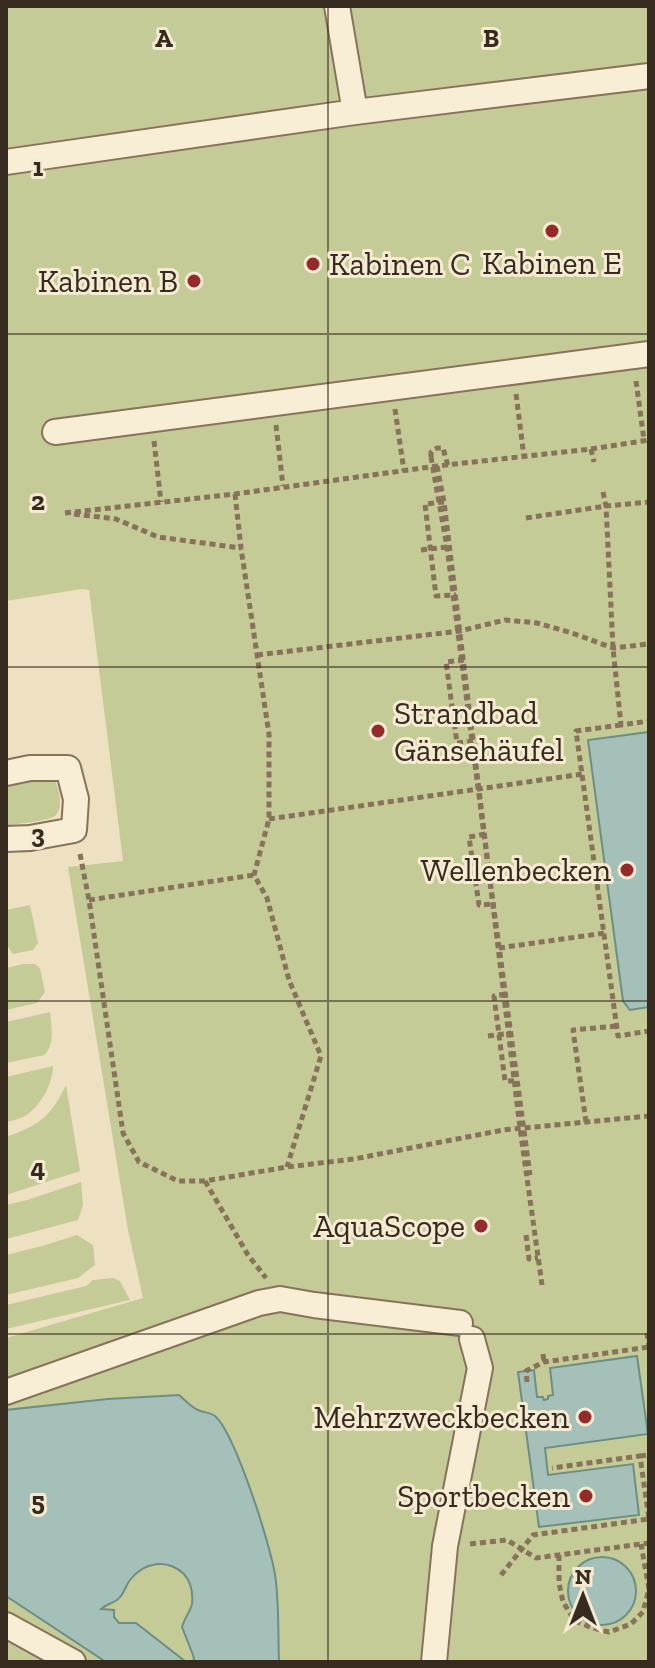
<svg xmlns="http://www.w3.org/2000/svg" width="655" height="1668" viewBox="0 0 655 1668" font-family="'Zilla Slab',serif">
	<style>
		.green { fill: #c5cb96 }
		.water { fill: #a5c0b8; stroke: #6c8e86; stroke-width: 2 }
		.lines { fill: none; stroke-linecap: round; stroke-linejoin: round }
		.street-casing { stroke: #87725a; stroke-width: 28 }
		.path { stroke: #87725a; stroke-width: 5; stroke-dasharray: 6 4; stroke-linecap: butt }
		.street { stroke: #f8eed5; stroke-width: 24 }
		.path-bridge { stroke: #87725a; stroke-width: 5; stroke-dasharray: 6 4; stroke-linecap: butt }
		.grid { fill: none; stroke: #372a1e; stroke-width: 2; stroke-opacity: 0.55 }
		.poi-dot { fill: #952a2b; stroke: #f5ebd2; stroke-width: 3 }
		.labels { text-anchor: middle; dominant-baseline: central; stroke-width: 6; stroke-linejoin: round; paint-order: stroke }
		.poi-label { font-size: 32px; fill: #372a1e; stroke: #f5ebd2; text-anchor: end }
		.grid-label { font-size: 26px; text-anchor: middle; font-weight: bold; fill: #372a1e; stroke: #f5ebd2; stroke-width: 6; stroke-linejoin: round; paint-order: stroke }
	</style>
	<rect width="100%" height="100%" fill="#ede1c2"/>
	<!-- green -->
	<path class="green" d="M6,6H649V1662H6V1338L143,1298L128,1230L68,867L123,861L89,590L82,589L6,601Z
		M39,776L54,779C59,788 65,811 53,817C46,821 16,824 6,826V783Z
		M30,905L38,943L33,950L13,954L6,944V910Z
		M23,964H35L40,968L45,992L37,1003L6,1010V968Z
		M50,1012C51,1027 56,1044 44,1055L6,1063V1022Z
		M53,1066C53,1084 40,1107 25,1116C19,1119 12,1121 6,1122V1077Z
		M66,1085L80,1171L6,1195V1137C39,1125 50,1118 66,1085Z
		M81,1182L83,1205L78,1220L6,1239V1205L27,1200Z
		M77,1235L93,1245L95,1265L78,1278L6,1295V1255L42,1246Z
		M113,1278L120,1281L130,1300L6,1329V1305L86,1286L93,1280Z"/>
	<!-- water -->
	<path class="water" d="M649,732V1007L630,1010L623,1001L588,740Z
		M637,1356L648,1434L545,1448L548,1475L633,1464L639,1515L539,1527L518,1372L534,1370L537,1397H543L544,1400L548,1399V1396L553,1395L550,1368Z
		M179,1395C185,1400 191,1407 198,1410C204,1413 210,1412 215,1416C235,1433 274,1554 276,1582C279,1609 278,1636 279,1662H192L194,1659L193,1655L182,1627C184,1619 190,1612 192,1604C193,1594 191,1582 184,1574C167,1558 144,1562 130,1580C126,1585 125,1591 121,1596C115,1604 107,1603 101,1609L114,1610V1617L119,1623H136L186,1662H106L6,1596V1410L108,1399Z
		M568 1591a34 34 0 1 1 68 0a34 34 0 1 1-68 0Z"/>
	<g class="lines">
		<!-- street casing -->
		<g class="street-casing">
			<path id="street" d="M337,6L355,112
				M6,162L355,112L649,76
				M55,432L649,354
				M6,773L30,768H68L76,799L74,830L30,838L6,839
				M6,1392L259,1303L280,1299L314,1305L460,1323
				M6,1625L73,1662
				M434,1662L445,1546L480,1368L472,1339"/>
		</g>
		<!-- path -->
		<path class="path" d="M636,381L644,440
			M516,394L524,457
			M395,409L404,471
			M276,425L283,486
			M154,441L161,502
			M591,449L594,462
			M431,457V452L437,448H443L448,466
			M437,466L444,502L520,1128L542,1285
			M603,492L606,506L613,648L621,725L649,721
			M235,494L241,548L269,734V819L254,875L267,898L289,980L321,1056L287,1167
			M444,502L425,504L436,596L456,595
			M65,513L235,494L437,466L591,449L649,440
			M74,514L116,519L158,537L241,548
			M526,518L606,506L649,502
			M257,655L460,631L505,620L537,623L572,633L613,648L649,644
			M464,660L446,662L457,743L474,741
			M621,725L576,731L618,1036L649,1031
			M269,819L583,774
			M485,834L469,837L479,905L494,904
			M80,854L89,900L123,1133L139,1162L178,1181H205L287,1167L354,1159L503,1130L649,1116
			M89,900L254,875
			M499,948L605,933
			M505,994L494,996L505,1081H515
			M586,1122L573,1030L617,1026
			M205,1181L248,1255L266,1278
			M526,1235L529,1259L538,1258
			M647,1333L649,1347
			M543,1354L544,1362
			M527,1382L526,1371L544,1362L649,1347
			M640,1456L649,1455
			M470,1544L507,1540L536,1558L649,1543
			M559,1555V1583L563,1602L575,1621L593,1628L609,1632L631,1624L643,1612L649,1589L641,1544
			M501,1575L533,1535L649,1519L640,1456L552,1468"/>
		<!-- street -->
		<use href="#street" class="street"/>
		<!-- path-bridge -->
		<path class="path-bridge" d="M431,457L447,547L489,873L530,1175
			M421,550L447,547
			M440,712L468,709
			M468,876L489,873
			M488,1036L511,1033"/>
	</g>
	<!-- grid -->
	<path class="grid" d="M328,6V1662M6,334H649M6,667H649M6,1001H649M6,1334H649"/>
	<!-- markers -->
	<g class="poi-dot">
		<circle cx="552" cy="231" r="8"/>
		<circle cx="313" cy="264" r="8"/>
		<circle cx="194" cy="281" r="8"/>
		<circle cx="378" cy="731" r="8"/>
		<circle cx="627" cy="870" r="8"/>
		<circle cx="481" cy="1226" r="8"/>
		<circle cx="585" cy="1417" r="8"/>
		<circle cx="586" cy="1496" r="8"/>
	</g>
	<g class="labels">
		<!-- poi labels -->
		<g class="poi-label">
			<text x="552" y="263" text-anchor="middle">Kabinen E</text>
			<text x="329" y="264" text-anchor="start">Kabinen C</text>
			<text x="178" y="281">Kabinen B</text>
			<text x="394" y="713" text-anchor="start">Strandbad<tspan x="394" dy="37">Gänsehäufel</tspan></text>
			<text x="611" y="870">Wellenbecken</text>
			<text x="465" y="1226">AquaScope</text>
			<text x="569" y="1417">Mehrzweckbecken</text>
			<text x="570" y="1496">Sportbecken</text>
		</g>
	</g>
	<g class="grid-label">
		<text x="164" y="47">A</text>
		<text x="491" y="47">B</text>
		<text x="38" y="176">1</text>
		<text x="38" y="510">2</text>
		<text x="38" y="843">3</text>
		<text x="38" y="1177">4</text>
		<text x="38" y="1510">5</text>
	</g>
	<!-- border -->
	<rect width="655" height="1668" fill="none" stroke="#372a1e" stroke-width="16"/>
	<!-- north arrow -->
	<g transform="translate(583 1596)" stroke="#f5ebd2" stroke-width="6" paint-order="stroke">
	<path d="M0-6L14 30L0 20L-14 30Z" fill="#372a1e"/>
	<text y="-12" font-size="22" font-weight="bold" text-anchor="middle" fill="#372a1e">N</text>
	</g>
</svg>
